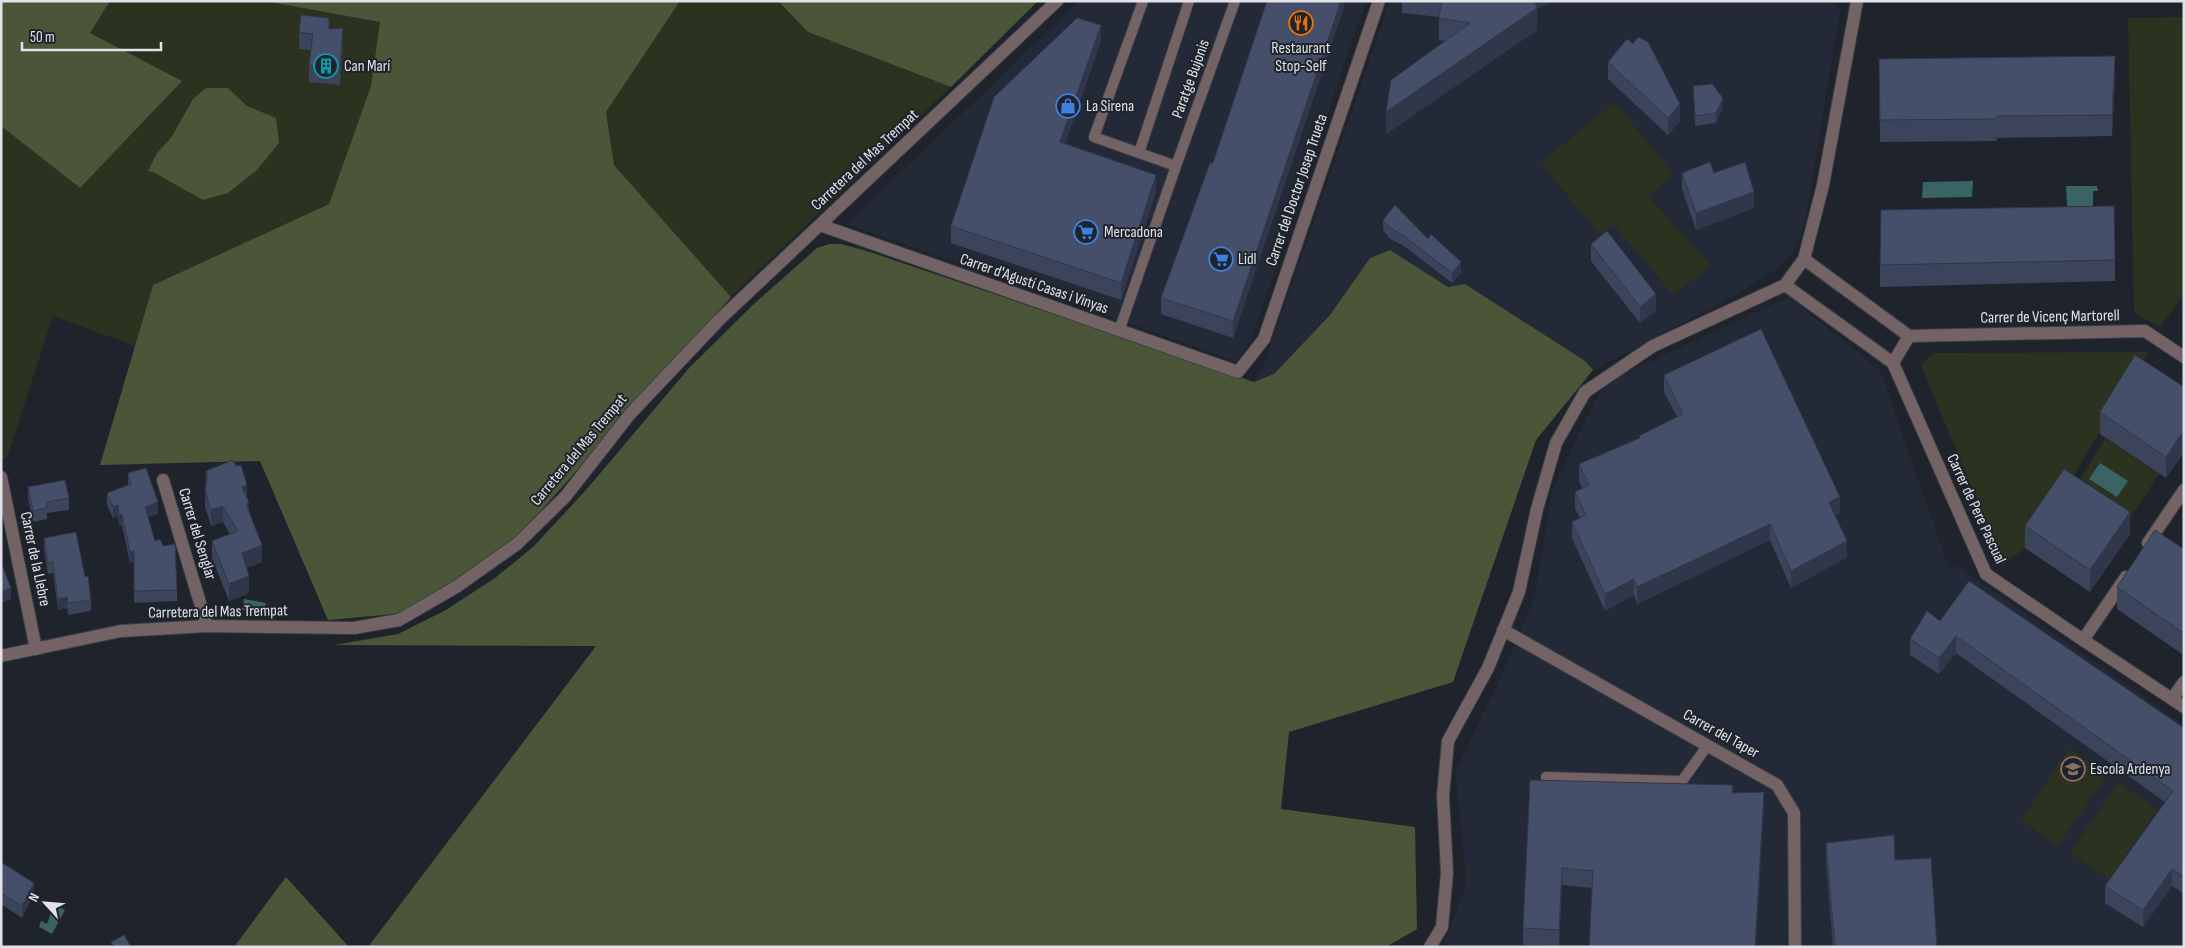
<svg xmlns="http://www.w3.org/2000/svg" width="2185" height="948" viewBox="0 0 2185 948" font-family="'Sofia Sans Condensed',sans-serif">
	<style>
		.built { fill: #242937 }
		.green { fill: #2b321f }
		.forest { fill: #4b5538 }
		.water { fill: #3a6366 }
		.lines { fill: none; stroke-linecap: round; stroke-linejoin: round }
		.service-casing { stroke: #3a3e46; stroke-width: 12 }
		.pedestrian-casing { stroke: #3a3e46; stroke-width: 14 }
		.minor-casing { stroke: #3a3e46; stroke-width: 14 }
		.service { stroke: #736364; stroke-width: 10 }
		.pedestrian { stroke: #736364; stroke-width: 12 }
		.minor { stroke: #736364; stroke-width: 12 }
		.wall { fill: #3b445b }
		.shaded-wall { fill: #30374a }
		.building { fill: #454f6a; stroke: #30374a }
		.labels { text-anchor: middle; dominant-baseline: central; stroke-width: 4; stroke-linejoin: round; paint-order: stroke }
		.poi-label { font-size: 16px; fill: #e1e3e9; stroke: #1f232b; text-anchor: start }
		.street-label { font-size: 16px; fill: #e1e3e9; stroke: #1f232b }
	</style>
	<rect width="100%" height="100%" fill="#1f232b"/>
	<!-- built -->
	<path class="built" d="M1079,1H1366L1251,339L1236,361L847,224Z
		M1390,1H1828L1841,10L1835,39L1805,224L1794,251L1776,270L1727,300L1593,370L1585,361L1448,287L1390,250L1370,258L1330,315L1274,374L1254,382L1265,362Z
		M1789,297L1880,370L1949,568L1958,566L2184,725V947H1443L1467,883L1455,772L1500,679L1535,597L1552,490L1604,383Z"/>
	<!-- green -->
	<path class="green" d="M110,1H264L380,22L371,86L329,204L153,285L135,346L53,316L7,458L1,459V126L80,188L181,81L90,33Z
		M680,1H778L808,32L951,87L731,297L614,165L606,112Z
		M2184,17V294L2160,327L2134,313L2128,18Z
		M1615,102L1673,174L1648,196L1711,266L1673,295L1613,224L1599,234L1541,163Z
		M2149,352L2064,491L2025,548L2003,564L1921,365L1933,353Z
		M2105,438L2159,474L2123,530L2071,495Z
		M2069,749L2107,775L2058,846L2021,820Z
		M2118,782L2158,809L2109,879L2070,853Z"/>
	<!-- forest -->
	<path class="forest" d="M1,1H110L90,33L182,81L80,188L1,126Z
		M264,1H680L606,112L614,165L731,297L507,549L406,613L328,620L260,461L100,465L153,285L329,204L371,86L380,22Z
		M778,1H1038L951,87L808,32Z
		M206,88H228L247,106L276,118L279,143L257,170L228,193L203,200L153,172L148,171L157,153L171,138L193,99Z
		M829,244H841L867,251L1254,382L1274,374L1330,315L1370,258L1390,250L1448,287L1465,284L1585,361L1593,370L1536,440L1453,682L1289,732L1281,809L1415,827L1417,929L1386,947H368L596,646L334,645L398,634L446,610L495,578L533,547L586,490L690,367L756,302L817,248Z
		M286,877L349,947H234Z"/>
	<!-- water -->
	<path class="water" d="M1973,181L1972,197L1922,198L1923,182Z
		M2066,186H2097L2098,191H2093V206H2067Z
		M2100,463L2128,481L2117,497L2089,479Z
		M244,599L266,603L264,614L242,610Z
		M54,904L65,910L52,934L39,927L41,921L47,924Z"/>
	<g class="lines">
		<!-- service casing -->
		<g class="service-casing">
			<path id="service" d="M1143,1L1094,137L1139,153L1189,1
				M1139,153L1176,166
				M1119,331L1176,166L1235,1
				M1546,777L1682,781L1708,745"/>
		</g>
		<!-- pedestrian casing -->
		<g class="pedestrian-casing">
			<path id="pedestrian" d="M2083,640L2172,699"/>
		</g>
		<!-- minor casing -->
		<g class="minor-casing">
			<path id="minor" d="M820,225L1238,372L1264,339L1379,1
				M1804,259L1909,336L2145,331L2184,357
				M1785,285L1893,363L1986,574L2083,640L2126,577
				M1893,363L1909,336
				M1,477L36,649
				M163,480L207,626
				M2148,543L2184,490
				M1503,630L1777,785L1794,813L1795,947
				M1,656L121,631L207,626L354,628L399,620L456,587L517,544L565,497L630,414L719,320L1057,1
				M2184,682L2172,699L2184,707
				M1430,947L1442,927L1447,873L1443,796L1448,741L1488,668L1519,592L1537,509L1556,443L1585,392L1653,346L1785,285L1804,259L1823,185L1857,1"/>
		</g>
		<!-- service -->
		<use href="#service" class="service"/>
		<!-- pedestrian -->
		<use href="#pedestrian" class="pedestrian"/>
		<!-- minor -->
		<use href="#minor" class="minor"/>
	</g>
	<!-- wall -->
	<path class="wall" d="M1344,1V7L1233,338L1161,314V298L1213,163Z
		M1402,1H1552L1537,9V30L1386,134L1445,41L1439,40V17L1402,13Z
		M329,29L343,44L340,85L309,82V65L311,50L299,49V32Z
		M1101,41L1065,144L1156,192L1121,300L951,243V226Z
		M1879,59L2115,78L2112,136L1997,138V141L1880,142Z
		M1608,62L1680,121L1668,135L1608,79Z
		M1693,86L1723,108L1716,123L1695,126Z
		M1682,173H1714L1754,208L1696,230L1682,189Z
		M1383,220L1428,239L1461,273L1452,283L1404,246L1389,238L1383,230Z
		M1591,244L1656,310L1640,323L1591,261Z
		M2115,260V281L1880,287V265Z
		M1664,375L1840,513L1835,516L1847,557L1791,588L1770,540L1637,604L1634,595L1605,611L1572,538V522L1580,518L1575,509V492L1582,488L1579,481V464L1639,439V436L1677,417L1664,392Z
		M2184,387V452L2166,478L2100,434V412Z
		M206,471L247,497L249,510L262,562L247,568L249,593L229,601L212,558V541L230,534L223,522L211,526L205,507Z
		M128,473L158,514L148,517L155,541L177,590V601L134,603V562L130,563L122,525L119,526L118,516L113,518L107,505V493L128,485Z
		M28,487L69,498V510L47,513V519L33,522L28,498Z
		M2025,526L2130,534L2090,592L2025,548Z
		M44,538L85,577L91,600V611L68,615L67,608L58,610L53,573L48,574L44,549Z
		M2184,549L2182,654L2117,609V587Z
		M1940,621L2184,728V894L2172,886L2143,927L2105,903V886L2165,802L1956,653L1939,674L1910,655V639Z
		M1530,780L1733,793L1764,809L1592,888L1562,885L1559,946L1523,945V928Z
		M1826,843L1895,860L1937,947H1833L1826,860Z
		M1,862L34,894L22,918L1,904Z"/>
	<!-- shaded-wall -->
	<path class="shaded-wall" d="M1341,1H1344V7L1233,338V321Z
		M1530,1H1552L1537,9V30L1386,134V112Z
		M1101,25V41L1060,159V142Z
		M343,28V44L340,85V68Z
		M2115,56V78L2112,136V115Z
		M1723,98V108L1716,123V113Z
		M1680,104V121L1668,135V118Z
		M1156,175V192L1121,300V283Z
		M1754,192V208L1696,230V213Z
		M1461,262V273L1452,283V273Z
		M1656,294V310L1640,323V307Z
		M2184,430V452L2166,478V457Z
		M247,485V502L242,487Z
		M1840,497V513L1829,518V502Z
		M158,502V514L145,518V507Z
		M118,505V516L113,518V507Z
		M223,506V522L211,526V510Z
		M2130,512V534L2090,592V570Z
		M122,514V525L119,526V515Z
		M1770,524V540L1637,604V587Z
		M1847,541V557L1791,588V571Z
		M262,545V562L242,570V553Z
		M134,551V562L130,563V552Z
		M249,576V593L229,601V584Z
		M1634,579V595L1605,611V594Z
		M11,588V599L1,603V592Z
		M67,597V608L58,610V599Z
		M2184,629V651L2182,654V632Z
		M1956,636V653L1939,674V658Z
		M1764,792V809L1756,947H1755Z
		M1562,868V885L1559,946V930Z
		M2172,869V886L2143,927V910Z
		M34,883V894L22,918V906Z"/>
	<!-- building -->
	<path class="building" d="M1267,1H1341L1233,321L1161,298L1210,163H1213Z
		M1442,1H1535L1537,8L1386,112L1391,80L1470,23L1439,18Z
		M301,15L329,18V29L343,28L340,68L309,65L313,34L299,32Z
		M1077,18L1101,25L1060,142L1156,175L1121,283L951,226L994,97Z
		M1638,37L1648,42L1680,104L1668,118L1608,62L1627,39L1633,44Z
		M2115,56L2112,115L1997,116V119L1880,120L1879,59Z
		M1712,84L1723,98L1716,113L1695,116L1693,86Z
		M1710,162L1714,173L1745,162L1754,192L1696,213L1682,173Z
		M1395,205L1428,239L1431,234L1461,262L1452,273L1404,236L1389,227L1383,220Z
		M2114,206L2115,260L1880,265L1881,210Z
		M1607,231L1656,294L1640,307L1591,244Z
		M1761,329L1840,497L1829,502L1847,541L1791,571L1770,524L1637,587L1634,579L1605,594L1572,522L1586,515L1575,492L1589,485L1579,464L1640,438L1639,436L1683,414L1664,375Z
		M2135,355L2184,387V430L2166,457L2100,412Z
		M233,460L236,466L241,465L247,485L242,487L249,503L246,504L262,545L242,553L249,576L229,584L212,541L238,531L223,506L211,510L205,490L208,476L206,471Z
		M146,468L158,502L145,507L155,541L160,539L163,546L175,544L177,590L134,591V551L130,552L122,514L119,515L118,505L113,507L107,493L131,484L128,473Z
		M2064,469L2130,512L2090,570L2025,526Z
		M65,480L69,498L46,502L47,508L33,511L28,487Z
		M2155,530L2184,549V629L2182,632L2117,587Z
		M76,532L85,577L88,576L91,600L68,603L67,597L58,599L53,562L48,563L44,538Z
		M1,562L11,588L1,592Z
		M1969,581L2184,728V877L2172,869L2143,910L2105,886L2173,791L1956,636L1939,658L1910,639L1927,611L1940,621Z
		M1530,780L1733,785L1732,793L1764,792L1755,947H1589L1593,871L1562,868L1559,930L1523,928Z
		M1894,835L1895,860L1931,858L1937,947H1835L1826,843Z
		M1,862L34,883L22,906L1,893Z
		M124,935L131,947H114L111,942Z"/>
	<!-- icons -->
	<defs>
		<g id="restaurant-ring" transform="scale(1.25)"><circle r="9.5" fill="#1f232b" stroke="#e8710a" stroke-width="1.5"/><path d="M-5-6h1v4h1v-4h1v4h1v-4h1v5L-1.5 .5V6h-2V.5L-5-1ZM5-6V6H3V1.5H1.5Q1.5-4 5-6Z" fill="#e8710a"/></g>
		<g id="building-ring" transform="scale(1.25)"><circle r="9.5" fill="#1f232b" stroke="#0f9aa8" stroke-width="1.5"/><path d="M-4-6H4V6H1V3H-1V6H-4ZM-2.5-4.3h1.7v1.8h-1.7ZM.8-4.3h1.7v1.8H.8ZM-2.5-1h1.7V.8h-1.7ZM.8-1h1.7V.8H.8Z" fill="#0f9aa8"/></g>
		<g id="shop-ring" transform="scale(1.25)"><circle r="9.5" fill="#1f232b" stroke="#3f7fe0" stroke-width="1.5"/><path d="M-5-2.5h2.3a2.7 3.5 0 0 1 5.4 0H5L5.5 6h-11ZM-1.5-2.5h3a1.5 2.3 0 0 0-3 0Z" fill="#3f7fe0"/></g>
		<g id="supermarket-ring" transform="scale(1.25)"><circle r="9.5" fill="#1f232b" stroke="#3f7fe0" stroke-width="1.5"/><path d="M-6-5.5h2.5l.6 2H6L4.5 2H-2.5L-4.4-4H-6ZM-1.5 3.2a1.3 1.3 0 1 0 .1 0ZM3 3.2a1.3 1.3 0 1 0 .1 0Z" fill="#3f7fe0"/></g>
		<g id="school-ring" transform="scale(1.25)"><circle r="9.5" fill="#1f232b" stroke="#8d6e63" stroke-width="1.5"/><path d="M0-5L7-2L0 1L-7-2ZM-4 1L0 2.5L4 1V4Q0 6-4 4Z" fill="#8d6e63"/></g>
	</defs>
	<g fill-rule="evenodd">
		<use href="#restaurant-ring" x="1301" y="23"/>
		<use href="#building-ring" x="326" y="66"/>
		<use href="#shop-ring" x="1068" y="106"/>
		<use href="#supermarket-ring" x="1086" y="232"/>
		<use href="#supermarket-ring" x="1221" y="259"/>
		<use href="#school-ring" x="2073" y="769"/>
	</g>
	<g class="labels">
		<!-- poi labels -->
		<g class="poi-label">
			<text x="1301" y="48" text-anchor="middle">Restaurant<tspan x="1301" dy="18">Stop-Self</tspan></text>
			<text x="344" y="66">Can Marí</text>
			<text x="1086" y="106">La Sirena</text>
			<text x="1104" y="232">Mercadona</text>
			<text x="1238" y="259">Lidl</text>
			<text x="2090" y="769">Escola Ardenya</text>
		</g>
		<!-- street labels -->
		<g class="street-label">
			<text transform="translate(1191 79) rotate(-70)">Paratge Bujonis</text>
			<text transform="translate(865 160) rotate(-43)">Carretera del Mas Trempat</text>
			<text transform="translate(1297 190) rotate(-71)">Carrer del Doctor Josep Trueta</text>
			<text transform="translate(1034 284) rotate(19)">Carrer d'Agustí Casas i Vinyas</text>
			<text transform="translate(2050 317) rotate(-1)">Carrer de Vicenç Martorell</text>
			<text transform="translate(579 450) rotate(-50)">Carretera del Mas Trempat</text>
			<text transform="translate(1976 509) rotate(65)">Carrer de Pere Pascual</text>
			<text transform="translate(197 534) rotate(73)">Carrer del Senglar</text>
			<text transform="translate(35 559) rotate(78)">Carrer de la Llebre</text>
			<text transform="translate(218 612) rotate(-1)">Carretera del Mas Trempat</text>
			<text transform="translate(1721 734) rotate(29)">Carrer del Taper</text>
		</g>
	</g>
	<!-- border -->
	<rect width="2185" height="948" fill="none" stroke="#e1e3e9" stroke-width="5"/>
	<!-- north arrow -->
	<g transform="translate(45 903) rotate(296)" stroke="#1f232b" stroke-width="4" paint-order="stroke">
	<path d="M0-4L9 19L0 12L-9 19Z" fill="#e1e3e9"/>
	<text y="-8" font-size="14" font-weight="bold" text-anchor="middle" fill="#e1e3e9">N</text>
	</g>
	<!-- scale -->
	<path d="M22 42v8h139v-8" fill="none" stroke="#e1e3e9" stroke-width="2.5"/>
	<text x="30" y="42" font-size="15" fill="#e1e3e9" stroke="#1f232b" stroke-width="4" paint-order="stroke">50 m</text>
</svg>
